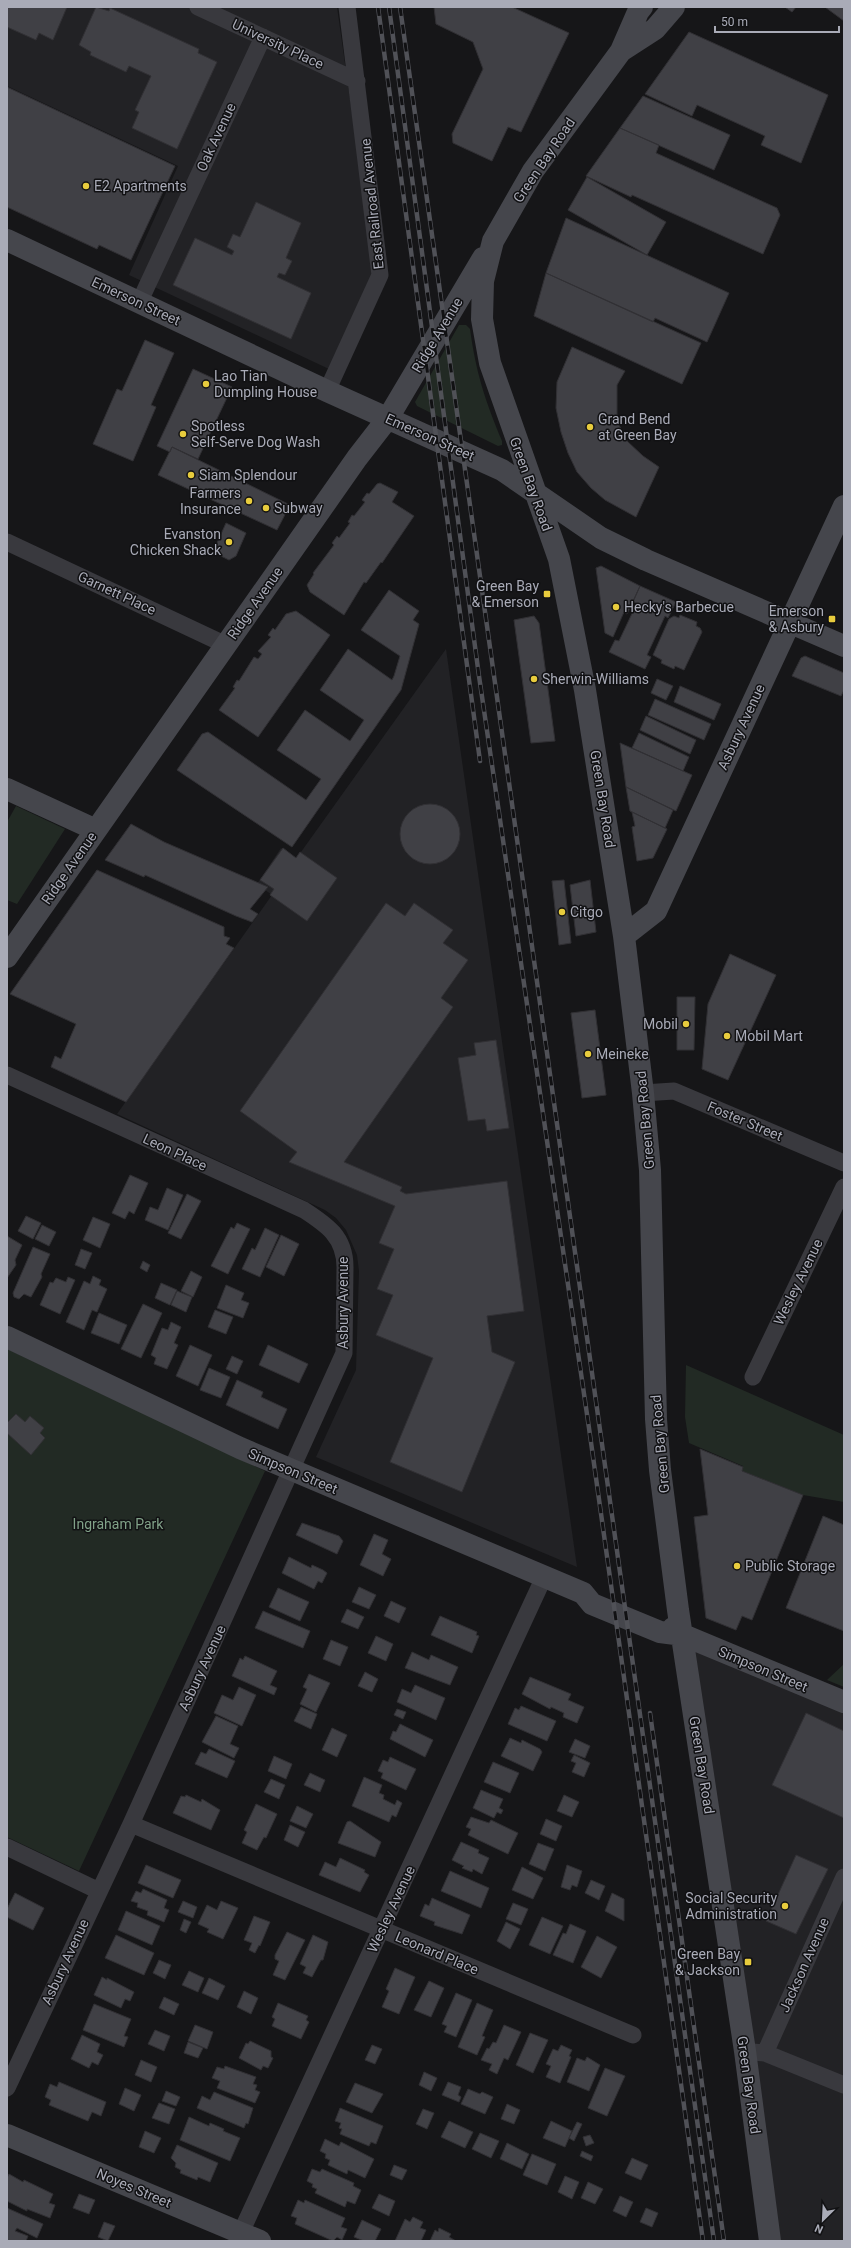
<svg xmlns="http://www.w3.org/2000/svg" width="851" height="2248" viewBox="0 0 851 2248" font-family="Roboto,sans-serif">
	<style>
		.built { fill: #222225 }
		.green { fill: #222a24 }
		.building { fill: #404045; stroke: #313034 }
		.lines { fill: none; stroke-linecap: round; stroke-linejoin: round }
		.street { stroke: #39393e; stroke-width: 17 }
		.secondary { stroke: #45464c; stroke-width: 22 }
		.rail-casing { stroke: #505157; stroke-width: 4.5 }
		.rail { stroke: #111113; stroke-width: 3; stroke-dasharray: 9; stroke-linecap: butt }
		.poi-dot { fill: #e8cc3d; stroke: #111113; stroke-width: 1.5 }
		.labels { text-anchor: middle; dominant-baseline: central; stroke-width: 3; stroke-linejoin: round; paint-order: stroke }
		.street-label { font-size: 14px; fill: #a9abb7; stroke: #111113 }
		.poi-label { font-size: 14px; fill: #a9abb7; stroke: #111113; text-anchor: start }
		.park-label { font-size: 14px; fill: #81a188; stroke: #111113 }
	</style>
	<rect width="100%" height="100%" fill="#161618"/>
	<!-- built -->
	<path class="built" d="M7,7H337L374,269L329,369L129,275L178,166L7,86Z
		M446,649L577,1567L316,1457L356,1370L359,1271L357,1255L346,1230L336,1218L325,1210L117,1114L272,895L257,884L281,848L296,859Z
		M683,1635L844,1702V2241H770Z"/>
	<!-- green -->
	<path class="green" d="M459,325H466L470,329C476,373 485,400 502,441V445L498,446L417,406L415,402Z
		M16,806L65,829L17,904L7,900V822Z
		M7,1349L265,1471L79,1871L7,1837Z
		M686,1365L844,1435V1502L803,1495L742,1471L743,1466L689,1443L685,1417Z
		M844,1664V1687L827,1680Z"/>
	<!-- building -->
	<path class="building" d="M7,7H67L53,40L39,33L36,40L7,27Z
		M96,7L109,11L110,8L199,49L198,53L217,62L177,149L132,128L139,112L135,110L151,76L129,66L126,72L90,55L91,52L79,45Z
		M434,7H512L569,33L521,132L508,127L492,161L453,143L452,134L483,69L473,42L436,24Z
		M785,7H796L792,12Z
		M825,7H844V21Z
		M689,32L828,95L801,163L761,145L765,136L697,105L692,116L645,94Z
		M7,87L175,166L131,260L99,245L97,249L7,207Z
		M643,96L730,135L714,170L620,128Z
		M620,128L659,145L656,153L777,208L780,215L763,254L632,195L631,197L586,176Z
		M587,177L666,222L647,255L568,210Z
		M256,202L301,223L286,258L292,261L285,275L279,273L277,277L311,293L291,339L173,285L195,238L232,255L234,251L227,247L233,234L240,237Z
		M566,218L729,293L707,342L655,318L653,322L546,273Z
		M546,273L701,343L682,384L534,316Z
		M145,340L174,353L151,405L156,407L133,461L93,444L117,389L122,391Z
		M572,347L625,371L617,385V421L627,441L643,456L659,467L636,517L605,500L591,488L577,472L568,453L561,432L556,408L557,382Z
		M193,369L232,387L198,459L172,447L170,452L157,446Z
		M172,447L290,505L277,530L158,475Z
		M380,483L398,492L392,502L414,516L382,563L381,562L366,583L364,582L344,615L310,592L307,585L314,574L313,573L334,545L332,543L337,536L339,538L350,523L348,522L352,515L354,516L365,502L362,500L367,493L369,494L377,484Z
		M226,523L246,533L236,556L229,560L213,552Z
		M601,566L640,586L627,614L624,612L613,637L605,633L596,568Z
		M640,586L676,602L668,618L665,616L647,655L651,657L645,669L609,652L615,640L619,641L637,603L633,602Z
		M389,590L419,611L413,620L419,624L401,690L292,847L177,770L202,734L208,732L306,800L321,779L277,750L305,710L350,741L364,720L320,690L348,649L392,680L394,676L400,656L361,630Z
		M296,611L330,635L258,737L219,710L235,688L233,687L237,680L239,681L254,657L258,659L262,654L258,651L271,637L268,635L273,628L275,630L286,614Z
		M680,615L697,622L696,626L700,628L702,632L684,670L675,666L674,669L661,663L662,660L653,655L669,619L674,616L679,618Z
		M534,616L539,623L555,741L531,743L514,620Z
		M805,656L844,673V690L841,696L792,676L801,658Z
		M657,679L673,686L666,700L651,693Z
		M680,686L721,704L714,720L674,702Z
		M655,699L711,724L704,740L648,715Z
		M646,716L696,740L690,754L640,730Z
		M639,733L689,757L683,771L632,748Z
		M620,743L692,775L676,811L626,787Z
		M626,787L673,810L665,828L630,811Z
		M400 834a30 30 0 1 1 60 0a30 30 0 1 1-60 0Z
		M632,812L667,829L653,858L637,861L632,827L635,826Z
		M131,824L164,842L268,887L250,909L258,914L252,922L236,916L145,875L144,877L105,860Z
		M283,848L296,858L300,852L337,878L307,921L270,895L274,889L260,880Z
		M97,870L224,927V936L230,938L226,944L234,948L126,1102L51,1067L55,1056L61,1059L76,1024L10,994Z
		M564,880L571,943L559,945L552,881Z
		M590,880L596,932L576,936L570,885Z
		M386,903L405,916L414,903L453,930L443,943L468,960L441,998L453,1007L344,1162L402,1187L400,1191L406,1194L507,1181L524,1311L487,1316L492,1352L515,1362L462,1492L390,1462L433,1358L376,1335L393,1295L377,1289L394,1249L379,1243L395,1206L289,1162L297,1152L240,1111Z
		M730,954L776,975L728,1080L702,1069L708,1004Z
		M677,997H695L694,1050H677Z
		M595,1010L606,1095L582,1098L571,1013Z
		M496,1040L509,1128L487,1131L485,1119L468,1121L458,1058L476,1055L474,1043Z
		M130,1175L148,1183L134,1214L129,1211L125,1219L112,1213Z
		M167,1188L183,1195L168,1230L145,1220L150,1207L158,1210Z
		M187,1194L201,1201L181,1239L168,1233Z
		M26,1216L41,1223L33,1239L18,1231Z
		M93,1217L110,1224L100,1248L83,1240Z
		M237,1223L250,1229L228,1274L211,1266L231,1227L234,1229Z
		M42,1225L56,1232L49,1246L35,1239Z
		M265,1228L279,1235L260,1277L242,1269L252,1248L255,1250Z
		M281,1235L299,1244L284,1276L266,1267Z
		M7,1236L22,1245L15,1260L16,1265L7,1278Z
		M33,1247L50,1254L41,1274L42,1277L31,1297L24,1294L19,1299L14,1297L13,1293Z
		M81,1249L92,1253L85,1269L75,1265Z
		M143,1261L150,1265L147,1272L140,1268Z
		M191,1271L202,1277L193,1297L181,1291Z
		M93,1276L101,1280L99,1285L107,1289L97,1312L92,1310L84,1330L66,1322L84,1281L90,1284Z
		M68,1277L75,1280L60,1314L40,1305L50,1282L53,1283L56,1278L66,1282Z
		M161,1283L177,1290L170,1305L155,1298Z
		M226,1285L244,1293L241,1300L249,1303L243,1318L217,1308Z
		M177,1291L192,1297L186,1312L171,1305Z
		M143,1304L162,1313L141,1358L121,1349Z
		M215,1310L233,1317L226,1334L208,1327Z
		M99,1313L127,1325L119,1344L91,1333Z
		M171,1322L181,1327L174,1343L178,1345L167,1369L154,1364L156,1358L151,1355L162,1328L168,1330Z
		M190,1345L212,1355L198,1386L176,1376Z
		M268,1345L308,1364L299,1383L259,1365Z
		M232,1356L243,1361L237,1374L226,1369Z
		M209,1368L230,1377L221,1398L200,1390Z
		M237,1380L263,1392L261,1397L287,1409L278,1429L226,1405Z
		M16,1414L25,1422L30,1416L44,1428L40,1433L45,1438L31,1455L7,1433V1423Z
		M700,1449L743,1467L742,1471L803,1495L752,1620L742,1616L736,1630L706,1618L694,1517L708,1515Z
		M823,1516L844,1525V1631L786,1608Z
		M302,1523L339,1536L343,1541L337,1554L296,1535Z
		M374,1534L388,1540L382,1554L391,1559L383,1576L360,1565Z
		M289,1557L311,1568L312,1565L323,1570L327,1573L322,1583L318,1581L314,1589L282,1573Z
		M359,1587L376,1595L369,1609L352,1602Z
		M278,1588L309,1602L300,1621L269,1607Z
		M391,1601L406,1608L399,1623L384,1616Z
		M347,1609L364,1617L358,1629L341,1622Z
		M263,1611L310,1631L303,1648L255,1628Z
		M440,1616L477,1632L476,1635L479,1636L472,1653L431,1635Z
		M376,1636L393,1644L386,1661L368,1653Z
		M331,1640L348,1647L340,1666L323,1659Z
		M412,1652L429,1660L431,1655L458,1667L450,1685L405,1668Z
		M245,1656L277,1671L270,1685L277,1688L274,1695L232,1676L240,1658L243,1660Z
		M365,1672L378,1679L372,1692L358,1686Z
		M309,1674L330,1683L316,1712L300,1704L307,1689L303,1687Z
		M530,1677L571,1694L568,1700L584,1707L577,1723L563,1717L564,1713L551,1707L550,1709L522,1694Z
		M415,1685L445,1698L436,1720L397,1702L402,1689L411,1693Z
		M239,1687L256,1695L242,1726L214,1713L222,1695L233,1700Z
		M521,1706L556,1721L547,1741L508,1724L515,1708L519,1710Z
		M301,1707L317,1714L311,1729L294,1721Z
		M397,1709L406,1712L403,1719L394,1715Z
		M806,1713L844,1731V1818L772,1785Z
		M216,1716L238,1726L230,1744L239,1748L234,1758L202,1742Z
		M400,1724L433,1740L425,1757L390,1739L393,1731L396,1732Z
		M332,1728L347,1735L337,1757L322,1750Z
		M510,1738L521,1743L522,1740L540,1749L542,1752L533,1771L501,1756Z
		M575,1739L590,1746L585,1758L569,1752Z
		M209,1749L235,1761L227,1778L195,1764L201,1752L206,1754Z
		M574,1755L590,1763L584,1777L572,1772L576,1763L571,1761Z
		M274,1756L292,1764L286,1779L268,1771Z
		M390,1757L416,1769L406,1790L381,1778L383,1773L378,1771L383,1760L388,1762Z
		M493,1762L519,1773L510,1793L484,1782Z
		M310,1773L325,1780L320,1792L304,1785Z
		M364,1777L382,1785L379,1793L384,1795L383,1799L395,1805L397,1800L402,1803L396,1817L392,1815L389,1822L352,1806Z
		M271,1779L285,1785L279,1799L264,1792Z
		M481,1790L503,1799L499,1808L503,1810L501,1814L497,1812L494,1818L473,1808Z
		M186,1795L201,1802L202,1799L220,1810L211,1830L173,1813L181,1796L185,1797Z
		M564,1795L579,1802L572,1817L557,1811Z
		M256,1804L277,1814L266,1838L264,1837L257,1850L242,1843L247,1832L244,1830Z
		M297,1806L313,1814L306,1828L290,1821Z
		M471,1817L489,1823L491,1820L518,1833L508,1854L468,1835L471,1829L466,1827Z
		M546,1819L562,1826L556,1841L540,1834Z
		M350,1821L381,1842L375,1857L338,1843L347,1822Z
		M290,1825L305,1832L298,1847L284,1840Z
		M461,1842L479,1850L478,1853L489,1858L482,1874L473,1869L472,1872L462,1868L464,1866L452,1860Z
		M538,1843L554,1849L545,1871L529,1864Z
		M796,1855L828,1869L796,1934L766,1921Z
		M340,1858L365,1870L364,1872L369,1875L360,1892L319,1875L325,1862L336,1867Z
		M146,1865L181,1880L173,1898L138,1883Z
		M567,1865L582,1871L577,1887L572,1885L570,1890L561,1887Z
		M522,1867L543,1878L533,1899L512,1890Z
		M450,1871L489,1888L481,1908L441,1891Z
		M591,1880L605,1886L599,1900L585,1893Z
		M143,1889L167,1900L164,1908L169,1910L164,1922L147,1915L148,1911L137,1907L138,1903L131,1901L136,1891L141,1893Z
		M15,1893L44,1908L33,1930L7,1917V1909Z
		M612,1893L624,1899V1921L605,1911Z
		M432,1898L470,1915L462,1934L434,1925L435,1922L420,1916L425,1904L429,1906Z
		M183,1901L197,1907L193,1918L178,1912Z
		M221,1901L238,1908L223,1939L207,1932L209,1929L198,1924L207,1905L217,1910Z
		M513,1903L528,1909L521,1925L506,1919Z
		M126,1911L160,1926L152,1945L118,1930Z
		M254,1916L270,1922L260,1946L259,1945L255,1953L249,1950L252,1943L244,1940Z
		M542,1917L563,1926L550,1954L529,1945Z
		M184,1919L191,1922L186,1933L180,1930Z
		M506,1922L520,1929L510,1949L497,1941Z
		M570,1924L586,1931L573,1963L553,1955L563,1933L566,1934Z
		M287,1932L305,1940L285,1980L273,1975L279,1961L275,1959V1955Z
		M116,1935L154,1953L144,1975L105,1958Z
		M313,1935L328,1942L323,1960H321L312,1977L303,1973L306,1967L300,1964Z
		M597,1936L617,1947L601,1978L581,1967Z
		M159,1960L171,1965L165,1979L153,1973Z
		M395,1968L415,1977L399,2014L382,2007L389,1991L386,1989Z
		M189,1971L204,1978L198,1992L182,1985Z
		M102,1977L107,1980V1978L134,1992L130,2001L125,1999L121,2008L94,1995Z
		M209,1978L225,1986L218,2000L202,1993Z
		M429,1981L444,1988L431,2017L414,2010Z
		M244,1991L258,1998L251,2014L237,2007Z
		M456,1993L472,2000L456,2037L444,2032L447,2026L442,2024Z
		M164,1997L179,2004L174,2015L159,2008Z
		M278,2003L308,2016L306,2020L309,2022L301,2039L272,2026L275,2019L272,2017Z
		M477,2003L493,2010L482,2036L485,2037L477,2055L458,2047Z
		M94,2004L131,2019L124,2036L128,2037L124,2047L83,2030Z
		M195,2025L213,2032L207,2049L188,2041Z
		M504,2025L521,2032L508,2060L504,2058L497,2074L489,2070L492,2064L481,2060L487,2048L489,2049L493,2042L496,2043Z
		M155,2030L170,2036L164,2051L148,2044Z
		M530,2033L548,2040L533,2073L516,2065Z
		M82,2035L100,2044L97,2052L103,2055L98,2065L92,2062L89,2068L71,2059Z
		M250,2041L271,2051V2057L273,2058L268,2068L263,2066L261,2070L239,2058L246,2043L248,2044Z
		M188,2042L203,2048L198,2058L184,2053Z
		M372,2045L382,2049L375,2064L365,2060Z
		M561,2045L572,2050L569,2056L571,2057L560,2083L546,2077L551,2066L546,2064L553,2049L558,2051Z
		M587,2057L600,2065L589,2091L567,2082L577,2058L585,2061Z
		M141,2060L157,2067L151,2082L135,2075Z
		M225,2066L256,2077L253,2084L257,2085L255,2090L260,2092L255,2103L217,2088L220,2081L212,2078L217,2067L224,2069Z
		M605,2068L625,2076L607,2116L588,2108Z
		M424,2072L437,2078L431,2091L419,2085Z
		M59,2082L106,2102L101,2116L92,2112L88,2121L49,2105L51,2100L45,2097L50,2084L57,2087Z
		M448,2082L461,2087L458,2095L461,2097L459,2102L442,2095Z
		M355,2083L383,2094L372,2113L346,2102Z
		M125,2088L141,2095L134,2111L119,2104Z
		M468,2089L480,2094L482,2092L493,2097L485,2114L461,2104Z
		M166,2091L180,2097L176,2106L162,2101Z
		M214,2092L253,2108L248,2124L246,2123L244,2128L197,2108L202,2096L210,2100Z
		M159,2103L175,2109L169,2124L152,2118Z
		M507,2104L520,2110L514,2124L501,2119Z
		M340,2108L383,2126L376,2144L371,2142L369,2146L340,2134L342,2129L339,2128L341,2123L335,2121Z
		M423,2109L434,2113L427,2129L416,2124Z
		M189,2117L209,2126L210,2123L224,2129L223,2131L240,2138L230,2161L180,2140Z
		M449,2121L473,2132L465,2148L441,2137Z
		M551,2121L572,2131L565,2147L543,2138Z
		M577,2122L582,2124L574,2141L569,2138Z
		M145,2131L161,2138L154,2153L139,2147Z
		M480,2133L499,2141L491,2158L472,2149Z
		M590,2135L594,2143L586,2146L583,2137Z
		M325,2139L339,2146L341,2142L374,2159L365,2178L348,2170L347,2174L328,2165L330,2160L325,2158L326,2154L320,2151Z
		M507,2143L529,2154L522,2169L500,2159Z
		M177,2145L218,2163L210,2182L198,2177L197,2180L180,2173L181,2170L175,2167L176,2163L171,2158Z
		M582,2151L593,2156L591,2161L580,2156Z
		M532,2154L556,2164L547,2185L523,2175Z
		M632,2158L648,2165L641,2180L625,2173Z
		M394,2165L407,2170L402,2180L390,2175Z
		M312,2169L320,2172L322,2169L354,2183L353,2186L361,2190L355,2204L347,2201L345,2207L315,2193L317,2189L312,2187L313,2184L307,2181Z
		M9,2174L23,2182L24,2180L53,2194L49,2203L55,2205L50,2218L27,2209V2211L7,2201V2178Z
		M565,2176L579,2182L572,2199L558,2192Z
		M588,2182L603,2189L595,2204L581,2198Z
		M79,2194L95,2200L89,2214L73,2208Z
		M379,2194L395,2201L389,2216L372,2208Z
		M620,2196L633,2202L626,2217L613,2211Z
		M298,2200L304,2203L305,2200L345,2218L341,2227L347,2229L342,2240L337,2237L333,2241L295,2224L297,2218L291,2216Z
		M7,2208L43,2224L37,2238L17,2228L15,2231L28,2236L26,2241H7Z
		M646,2208L658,2213L652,2227L640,2222Z
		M413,2217L423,2222L420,2228L426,2230L421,2241H395L405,2219L410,2222Z
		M362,2220L381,2229L375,2241H364L354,2237Z
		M104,2222L115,2226L108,2241L98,2237Z
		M439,2228L451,2234L449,2237L456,2241H430L435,2230L438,2232Z"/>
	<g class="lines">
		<!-- street -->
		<path class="street" d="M198,7L357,81
			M139,303L263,37
			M327,391L380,275L347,7
			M7,542L226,645
			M7,1075L304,1210C327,1225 345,1237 345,1267L344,1353L131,1824L7,2088
			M643,1093L674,1091L844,1163
			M753,1377L844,1187
			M131,1824L633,2035
			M7,1847L99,1891
			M753,2052L765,2053L844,2085
			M765,2053L844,1877
			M237,2241L544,1577"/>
		<!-- secondary -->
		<path class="secondary" d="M642,7L638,12L621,51L533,171L493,241L483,281L482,319L490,363L559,559L585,690L624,936L643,1093L650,1170L656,1419L660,1470L678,1610L745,2051L770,2241
			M621,51L655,29L674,7
			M7,240L327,391L502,470L601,538L646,560L844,646
			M7,789L96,830
			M624,936L656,911L844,506
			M7,957L357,458L388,418L483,258
			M7,1337L240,1448L583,1593L592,1604L660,1632L683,1635
			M673,1628L683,1635L844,1702
			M7,2135L260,2241"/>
		<!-- rail casing -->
		<g class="rail-casing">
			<path id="rail" d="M378,7L480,761
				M389,7L479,676L589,1428L703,2241
				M400,7L714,2241
				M650,1713L724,2241"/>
		</g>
		<!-- rail -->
		<use href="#rail" class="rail"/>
	</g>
	<!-- markers -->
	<g class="poi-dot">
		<circle cx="86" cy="186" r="4"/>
		<circle cx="206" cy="384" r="4"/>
		<circle cx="590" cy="427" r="4"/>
		<circle cx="183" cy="434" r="4"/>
		<circle cx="191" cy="475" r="4"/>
		<circle cx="249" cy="501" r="4"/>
		<circle cx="266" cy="508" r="4"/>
		<circle cx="229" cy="542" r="4"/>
		<rect x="543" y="590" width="8" height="8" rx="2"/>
		<circle cx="616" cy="607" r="4"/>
		<rect x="828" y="615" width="8" height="8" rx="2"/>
		<circle cx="534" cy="679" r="4"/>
		<circle cx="562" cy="912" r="4"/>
		<circle cx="686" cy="1024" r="4"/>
		<circle cx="727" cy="1036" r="4"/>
		<circle cx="588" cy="1054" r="4"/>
		<circle cx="737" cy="1566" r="4"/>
		<circle cx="785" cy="1906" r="4"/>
		<rect x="744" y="1958" width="8" height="8" rx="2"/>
	</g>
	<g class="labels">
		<!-- street labels -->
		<g class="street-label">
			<text transform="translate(278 44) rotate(25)">University Place</text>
			<text transform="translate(216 137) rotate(-65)">Oak Avenue</text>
			<text transform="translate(544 160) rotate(-56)">Green Bay Road</text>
			<text transform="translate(372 204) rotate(-96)">East Railroad Avenue</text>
			<text transform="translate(136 301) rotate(25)">Emerson Street</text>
			<text transform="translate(437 335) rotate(-59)">Ridge Avenue</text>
			<text transform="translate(430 437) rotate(24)">Emerson Street</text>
			<text transform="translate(531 484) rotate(70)">Green Bay Road</text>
			<text transform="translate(117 593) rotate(25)">Garnett Place</text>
			<text transform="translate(255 603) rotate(-55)">Ridge Avenue</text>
			<text transform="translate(741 727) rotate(-65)">Asbury Avenue</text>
			<text transform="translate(603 799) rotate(81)">Green Bay Road</text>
			<text transform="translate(69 868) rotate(-55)">Ridge Avenue</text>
			<text transform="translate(645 1120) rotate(-95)">Green Bay Road</text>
			<text transform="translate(745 1121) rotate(23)">Foster Street</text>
			<text transform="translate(175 1152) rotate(25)">Leon Place</text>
			<text transform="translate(798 1282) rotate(-64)">Wesley Avenue</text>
			<text transform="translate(343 1303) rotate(-90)">Asbury Avenue</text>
			<text transform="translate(660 1444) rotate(-95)">Green Bay Road</text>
			<text transform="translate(293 1471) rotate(23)">Simpson Street</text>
			<text transform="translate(202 1668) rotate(-65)">Asbury Avenue</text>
			<text transform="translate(763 1669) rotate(23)">Simpson Street</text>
			<text transform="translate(702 1765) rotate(81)">Green Bay Road</text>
			<text transform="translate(391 1909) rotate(-65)">Wesley Avenue</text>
			<text transform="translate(437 1953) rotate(23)">Leonard Place</text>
			<text transform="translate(65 1962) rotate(-65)">Asbury Avenue</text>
			<text transform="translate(804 1965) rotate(-66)">Jackson Avenue</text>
			<text transform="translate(749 2085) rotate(82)">Green Bay Road</text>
			<text transform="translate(134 2188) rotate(23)">Noyes Street</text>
		</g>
		<!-- poi labels -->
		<g class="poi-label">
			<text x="94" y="186">E2 Apartments</text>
			<text x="214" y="376">Lao Tian<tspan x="214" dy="16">Dumpling House</tspan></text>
			<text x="598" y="419">Grand Bend<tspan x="598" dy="16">at Green Bay</tspan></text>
			<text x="191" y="426">Spotless<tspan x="191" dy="16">Self-Serve Dog Wash</tspan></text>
			<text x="199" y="475">Siam Splendour</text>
			<text x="241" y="493" text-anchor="end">Farmers<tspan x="241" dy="16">Insurance</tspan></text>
			<text x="274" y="508">Subway</text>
			<text x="221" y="534" text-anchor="end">Evanston<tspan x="221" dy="16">Chicken Shack</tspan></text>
			<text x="539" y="586" text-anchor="end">Green Bay<tspan x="539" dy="16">&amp; Emerson</tspan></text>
			<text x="624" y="607">Hecky's Barbecue</text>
			<text x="824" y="611" text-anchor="end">Emerson<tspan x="824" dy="16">&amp; Asbury</tspan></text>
			<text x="542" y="679">Sherwin-Williams</text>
			<text x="570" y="912">Citgo</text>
			<text x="678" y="1024" text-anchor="end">Mobil</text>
			<text x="735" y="1036">Mobil Mart</text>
			<text x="596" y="1054">Meineke</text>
			<text x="745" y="1566">Public Storage</text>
			<text x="777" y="1898" text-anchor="end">Social Security<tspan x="777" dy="16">Administration</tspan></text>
			<text x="740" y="1954" text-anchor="end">Green Bay<tspan x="740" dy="16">&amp; Jackson</tspan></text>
		</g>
		<!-- park labels -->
		<g class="park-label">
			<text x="118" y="1524">Ingraham Park</text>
		</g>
	</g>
	<!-- border -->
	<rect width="851" height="2248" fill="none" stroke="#a9abb7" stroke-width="16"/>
	<!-- north arrow -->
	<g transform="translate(823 2220) rotate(204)" stroke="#111113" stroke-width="3" paint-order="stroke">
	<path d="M0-3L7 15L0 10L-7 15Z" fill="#a9abb7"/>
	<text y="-6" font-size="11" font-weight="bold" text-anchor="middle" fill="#a9abb7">N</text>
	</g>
	<!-- scale -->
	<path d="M715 26v6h124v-6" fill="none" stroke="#a9abb7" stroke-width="2"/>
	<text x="721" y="26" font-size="12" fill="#a9abb7" stroke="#111113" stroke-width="3" paint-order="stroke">50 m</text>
</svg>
